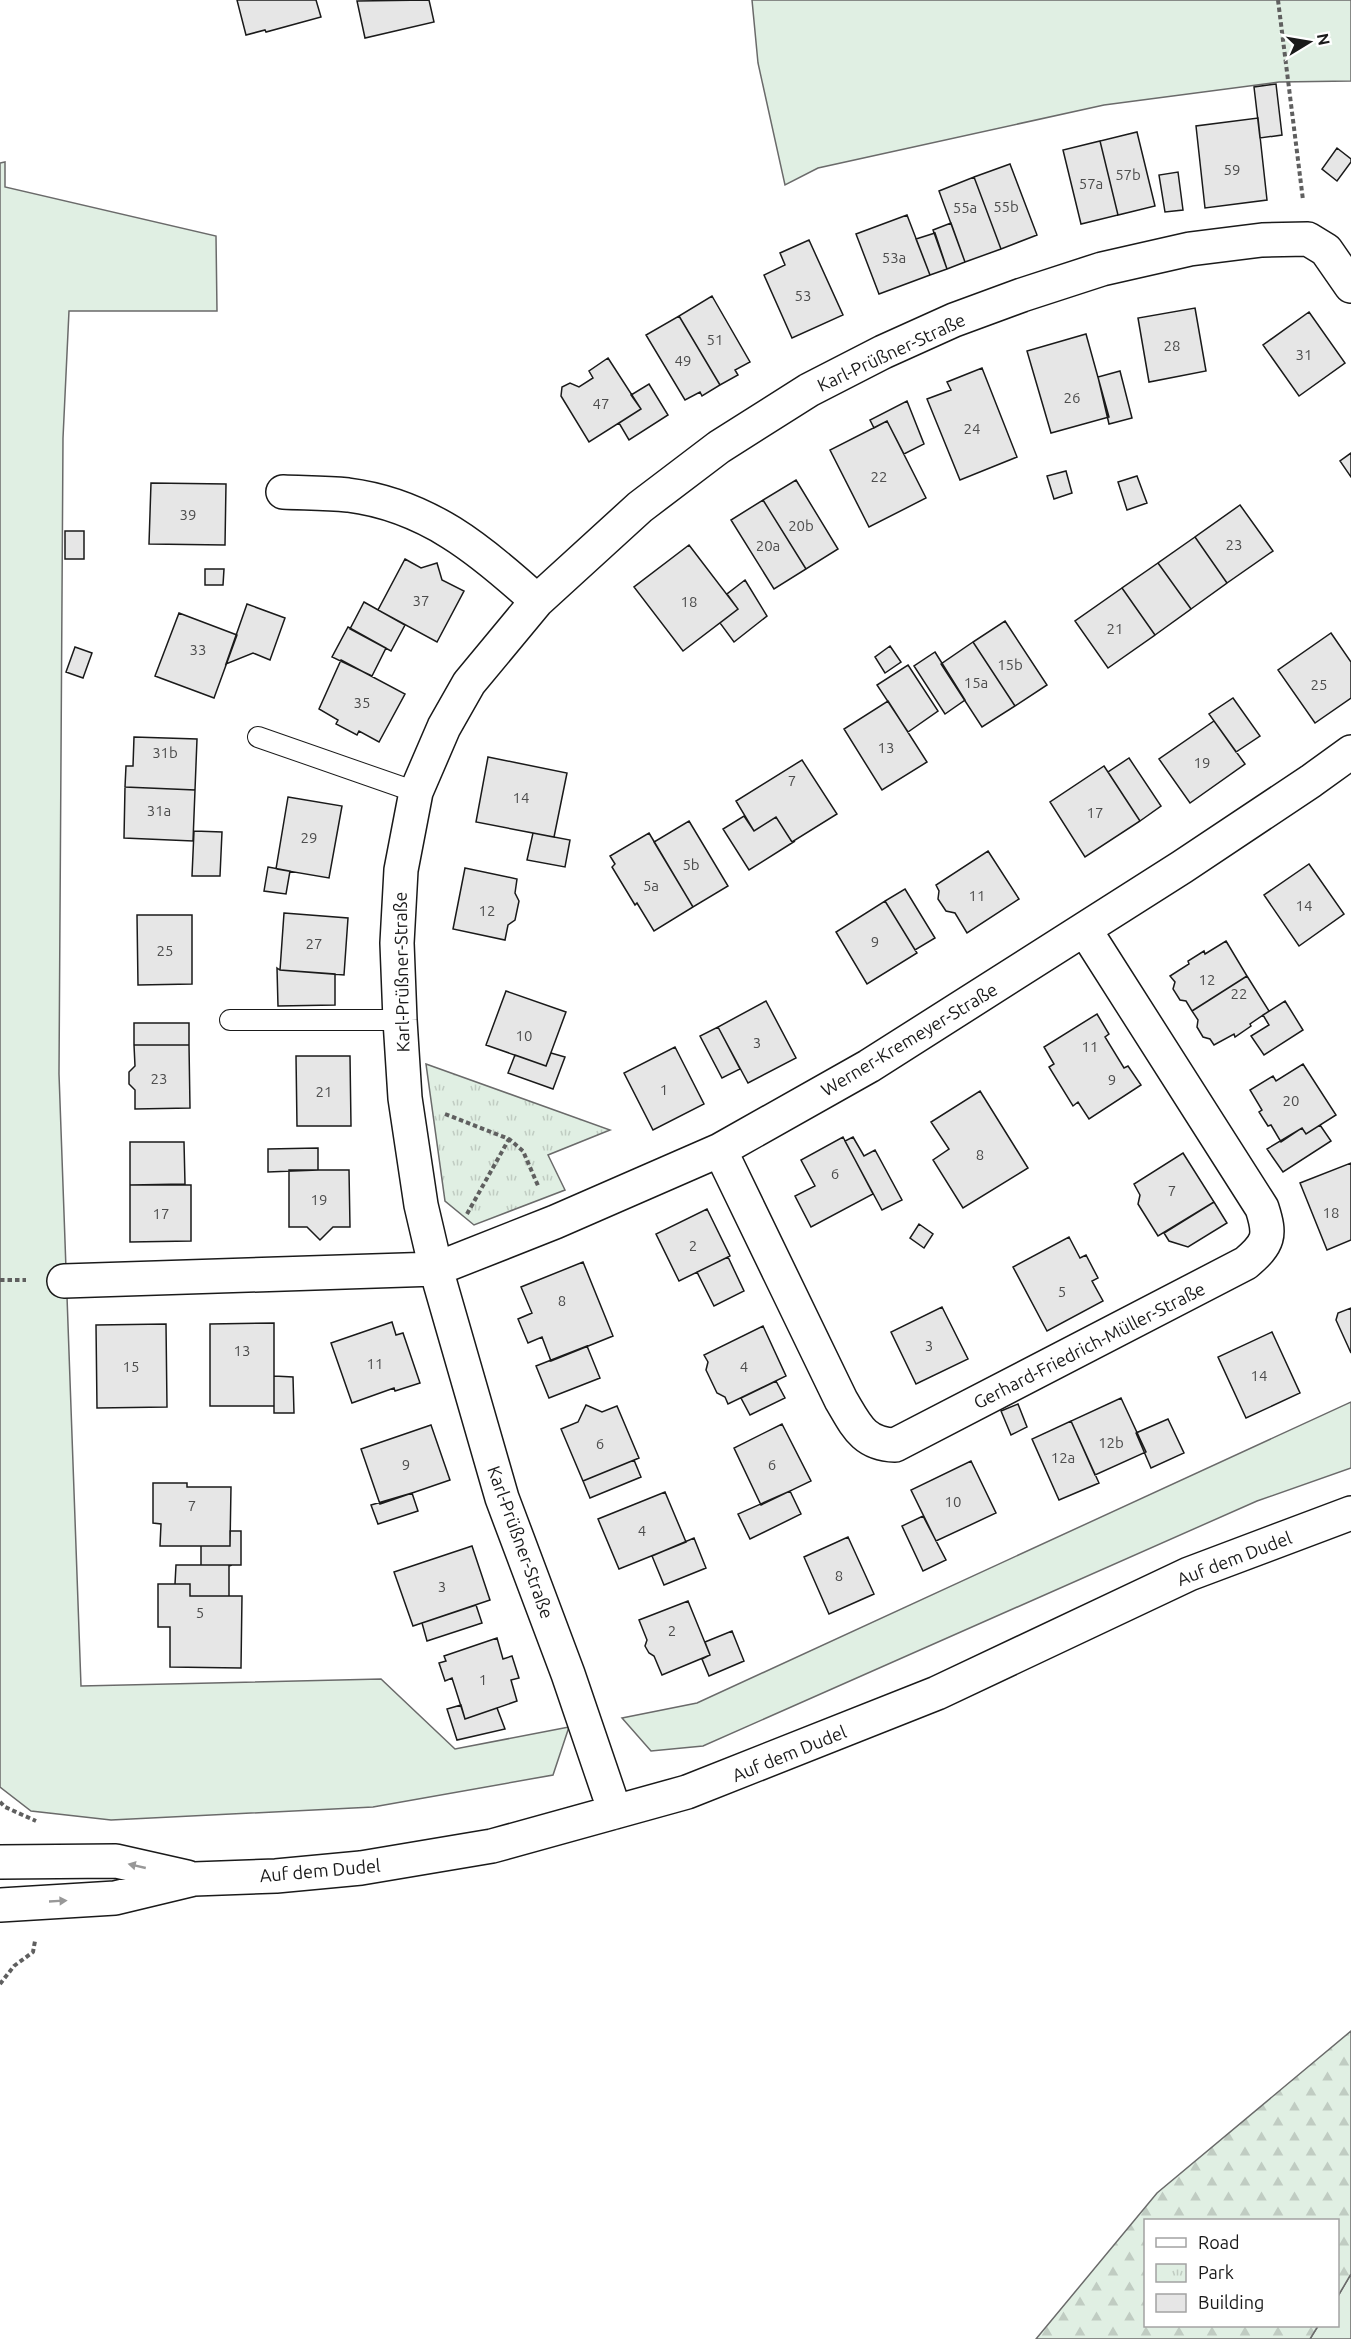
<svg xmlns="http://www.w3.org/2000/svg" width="1351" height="2339" viewBox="0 0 1351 2339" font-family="Ubuntu,sans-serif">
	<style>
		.grass { fill: #e0efe3; stroke: #6a6a6a; stroke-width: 1.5 }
		.forest { fill: url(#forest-firs); stroke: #6a6a6a; stroke-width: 1.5 }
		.park { fill: url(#park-tufts); stroke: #6a6a6a; stroke-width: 1.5 }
		.building { fill: #e6e6e6; stroke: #1a1a1a; stroke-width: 1.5 }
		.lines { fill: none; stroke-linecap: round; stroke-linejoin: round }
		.lane-casing { stroke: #1a1a1a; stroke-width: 22 }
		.street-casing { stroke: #1a1a1a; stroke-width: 36 }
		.path { stroke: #5f5f5f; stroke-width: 4; stroke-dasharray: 4.5 3; stroke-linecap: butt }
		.lane { stroke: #fff; stroke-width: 20 }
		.street { stroke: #fff; stroke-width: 33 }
		.oneway { fill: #989898 }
		.labels { text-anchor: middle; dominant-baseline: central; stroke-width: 4.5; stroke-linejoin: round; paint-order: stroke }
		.number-label { font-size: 15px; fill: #4d4d4d }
		.street-label { font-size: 18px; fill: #1a1a1a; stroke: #fff }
	</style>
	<defs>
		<pattern id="forest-firs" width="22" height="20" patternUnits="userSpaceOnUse" patternTransform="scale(1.5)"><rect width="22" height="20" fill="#e0efe3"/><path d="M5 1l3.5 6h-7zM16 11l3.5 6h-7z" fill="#c0ccc2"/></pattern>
		<pattern id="park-tufts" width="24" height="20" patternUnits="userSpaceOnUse" patternTransform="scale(1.5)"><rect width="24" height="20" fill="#e0efe3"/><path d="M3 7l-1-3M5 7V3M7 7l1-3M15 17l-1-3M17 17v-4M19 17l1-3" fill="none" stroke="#c0ccc2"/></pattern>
	</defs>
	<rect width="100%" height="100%" fill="#fff"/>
	<!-- grass -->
	<path class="grass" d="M752,0H1351V81L1279,82L1104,105L818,168L785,185L758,63Z
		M5,162V187L216,236L217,311H69L63,438L59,1074L81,1686L381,1679L455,1749L569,1727L553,1775L373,1807L111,1820L31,1811L0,1787V163Z
		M1351,1402V1468L1257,1501L703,1746L651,1751L622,1718L697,1703Z
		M1351,2274V2339H1310L1318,2326H1338V2296Z"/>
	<!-- forest -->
	<path class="forest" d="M1351,2031V2274L1338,2296V2220H1146V2326H1318L1310,2339H1036L1157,2193Z"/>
	<!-- park -->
	<path class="park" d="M426,1064L610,1130L548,1155L565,1190L474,1225L445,1201Z"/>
	<!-- building -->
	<path class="building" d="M237,0H316L321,17L266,32L265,30L246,35Z
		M429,0L434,22L365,38L357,1Z
		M1276,84L1282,135L1260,138L1254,87Z
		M1258,118L1267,200L1205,208L1196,126Z
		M1137,132L1155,206L1118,215L1100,141Z
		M1100,141L1118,215L1081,224L1063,150Z
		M1337,148L1351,159V162L1337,181L1322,169Z
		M1010,164L1037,235L1001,249L974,177Z
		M1178,172L1183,210L1165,212L1159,175Z
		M974,177L1001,249L965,262L939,191Z
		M907,215L930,275L879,294L856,234Z
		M951,223L965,262L947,269L933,230Z
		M935,233L947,269L930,275L916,239Z
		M809,240L843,315L792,338L764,275L785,265L780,253Z
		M712,296L750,362L735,370L738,375L720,385L679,316Z
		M1195,308L1206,371L1149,382L1138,318Z
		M1309,312L1345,363L1299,396L1263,345Z
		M679,316L720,385L702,396L700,392L685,400L646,335Z
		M1086,334L1109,417L1051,433L1027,351Z
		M608,358L641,409L589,442L561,396L562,387L570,383L579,387L593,378L589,371Z
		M982,368L1017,457L960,480L927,399L951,390L947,382Z
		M1120,371L1132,418L1109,424L1098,377Z
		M649,384L668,415L629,440L619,423L641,409L631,395Z
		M907,401L924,444L904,454L887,421L874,428L870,420Z
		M887,421L926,498L869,527L830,450Z
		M1351,453V477L1340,461Z
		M1066,471L1072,493L1054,499L1047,476Z
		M1137,476L1147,503L1127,510L1118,482Z
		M796,480L838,549L806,569L763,500Z
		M151,483L226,484L225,545L149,544Z
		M763,500L806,569L774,589L731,520Z
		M1240,505L1273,551L1227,583L1195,537Z
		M65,531H84V559H65Z
		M1195,537L1227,583L1191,609L1158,563Z
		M689,545L738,609L683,651L634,587Z
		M405,559L421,568L437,563L442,580L464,591L437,642L378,610Z
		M1158,563L1191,609L1155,635L1122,588Z
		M205,569H224L223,585H205Z
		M745,580L767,616L734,642L720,623L738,609L727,594Z
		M1122,588L1155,635L1108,668L1075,621Z
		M364,602L405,625L391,651L350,629Z
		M247,604L285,618L270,660L253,653L226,664Z
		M179,613L237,635L214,698L155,676Z
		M1005,621L1047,685L1015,706L973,642Z
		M348,627L386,648L372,676L332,657Z
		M1331,633L1351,662V698L1315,723L1278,670Z
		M973,642L1015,706L982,727L941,664Z
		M890,646L901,662L885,673L875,657Z
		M75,647L92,653L83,678L66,672Z
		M935,652L965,700L945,714L914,666Z
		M341,660L405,694L379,742L359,731L357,735L336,724L338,720L319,709Z
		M908,665L938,711L908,732L877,685Z
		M1233,698L1260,736L1236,752L1209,714Z
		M888,701L927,762L882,790L844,729Z
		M1214,721L1245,764L1190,803L1159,759Z
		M134,737L197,739L195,790L125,787L126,766H133Z
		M488,757L567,773L554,837L476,822Z
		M1129,758L1161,806L1140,821L1108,772Z
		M802,760L837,814L792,842L776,817L754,831L736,801Z
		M1104,766L1140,821L1085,857L1050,802Z
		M125,787L195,790L193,841L124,838Z
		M288,797L342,806L329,878L276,869Z
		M744,816L754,831L776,817L792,842L795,841L749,870L723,829Z
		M689,821L728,886L693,907L654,842Z
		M194,831L222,832L220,876H192Z
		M533,833L570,840L565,867L527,860Z
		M649,833L693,907L654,931L637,903L635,905L612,867L615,864L610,856Z
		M988,851L1019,899L967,933L955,913L946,911L938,899L939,891L936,885Z
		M1309,864L1344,914L1299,946L1264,895Z
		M268,867L290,871L286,894L264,891Z
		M465,868L517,879L515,893L519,901L515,920L508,925L505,940L453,929Z
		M905,889L935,938L915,950L885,901Z
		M885,901L917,953L867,984L836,932Z
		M284,913L348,918L344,975L280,970Z
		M137,915H192V984L138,985Z
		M1226,941L1247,976L1192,1011L1186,1001L1180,1000L1173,989L1175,982L1170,976L1189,964L1188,961L1204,951L1205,954Z
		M277,968L280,970L335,974V1005L278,1006Z
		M1247,976L1269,1011L1250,1024L1251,1026L1235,1037L1234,1034L1214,1045L1210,1039L1203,1037L1197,1027L1198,1020L1192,1011Z
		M506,991L566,1012L546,1066L486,1045Z
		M766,1001L796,1058L748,1083L718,1027Z
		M1285,1001L1303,1030L1264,1055L1251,1036L1269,1025L1263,1015Z
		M1097,1014L1109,1034L1105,1037L1124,1068L1128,1066L1141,1085L1089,1119L1078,1102L1073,1106L1049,1067L1054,1064L1044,1047Z
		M134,1023H189V1045H134Z
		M718,1027L740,1069L722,1078L700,1036Z
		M134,1045H189L190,1108L135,1109V1090L129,1084V1072L135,1066Z
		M675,1047L704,1104L653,1130L624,1073Z
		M551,1053L565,1057L553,1089L508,1073L515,1055L546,1066Z
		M296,1056H350L351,1126H297Z
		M1303,1064L1336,1115L1306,1134L1302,1128L1281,1142L1271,1125L1268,1126L1259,1112L1262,1110L1250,1090L1273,1076L1276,1081Z
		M980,1091L1028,1168L963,1208L933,1160L949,1149L931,1122Z
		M1320,1125L1331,1141L1283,1172L1267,1149L1302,1128L1306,1134Z
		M843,1137L873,1194L811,1227L795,1196L815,1186L801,1160Z
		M853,1137L864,1156L875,1150L902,1200L882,1210L845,1141Z
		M130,1142H184L185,1184L130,1185Z
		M318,1148V1170L268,1172V1149Z
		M1183,1153L1214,1202L1158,1236L1138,1204L1140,1195L1134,1184Z
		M1351,1163V1240L1327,1250L1300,1183Z
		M289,1170H349L350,1227H333L320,1240L307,1227H289Z
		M130,1185H191V1241L130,1242Z
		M1214,1202L1227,1223L1188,1247L1169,1241L1164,1233Z
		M707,1209L730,1256L679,1281L656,1234Z
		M919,1224L933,1234L924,1248L910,1238Z
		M1069,1237L1080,1258L1086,1255L1098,1278L1092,1281L1103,1301L1047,1331L1013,1267Z
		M728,1257L744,1291L714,1306L697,1272Z
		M583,1262L613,1336L551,1361L542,1337L528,1343L518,1319L532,1313L521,1287Z
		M942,1307L968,1359L916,1384L891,1332Z
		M1351,1308V1353L1336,1320L1338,1313Z
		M392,1322L396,1335L403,1333L420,1383L395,1391L394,1388L352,1403L331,1343Z
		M274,1323V1406H210V1324Z
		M166,1324L167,1407L97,1408L96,1325Z
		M763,1326L786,1376L728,1404L725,1397L717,1393L706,1370L708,1362L704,1355Z
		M1272,1332L1300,1393L1246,1418L1218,1357Z
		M587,1346L600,1378L549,1398L536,1366Z
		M274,1376L293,1377L294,1413H274Z
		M776,1381L785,1398L750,1415L741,1398Z
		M1121,1398L1146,1452L1095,1475L1071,1421Z
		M1018,1404L1027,1427L1011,1435L1001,1411Z
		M586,1405L602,1412L617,1406L639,1458L583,1481L561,1429L578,1422Z
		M1168,1419L1184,1453L1151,1468L1136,1433Z
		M1071,1421L1099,1483L1059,1500L1032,1439Z
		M782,1424L811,1481L761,1505L734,1448Z
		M431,1425L450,1480L380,1504L361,1449Z
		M634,1460L641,1477L590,1498L583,1481Z
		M971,1461L996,1513L936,1541L911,1490Z
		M153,1483H187V1487H231L230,1546H160L161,1524L153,1523Z
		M790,1491L801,1514L750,1539L738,1514Z
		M665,1492L686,1542L619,1569L598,1519Z
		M412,1493L418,1511L378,1524L371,1505Z
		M923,1516L946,1560L923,1571L902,1526Z
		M230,1531H241V1565H201V1546H230Z
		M848,1537L874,1594L829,1614L804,1557Z
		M694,1538L706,1568L664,1585L652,1556Z
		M472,1546L490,1600L413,1626L394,1572Z
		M176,1565H232L229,1566V1596H190V1584H175Z
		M158,1584H190V1596H242L241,1668L170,1667V1627H158Z
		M688,1601L710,1655L662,1675L654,1656L649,1653L645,1646L647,1640L639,1620Z
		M476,1605L482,1623L427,1641L422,1623Z
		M732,1631L744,1661L709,1676L702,1659L710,1655L705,1642Z
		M497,1638L503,1659L512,1656L519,1678L511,1680L517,1701L465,1719L452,1678L445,1681L439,1663L446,1661L444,1656Z
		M461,1705L465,1719L497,1708L505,1729L457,1740L447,1709Z"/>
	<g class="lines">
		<!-- lane casing -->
		<g class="lane-casing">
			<path id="lane" d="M258,737L416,792
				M230,1020H400"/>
		</g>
		<!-- street casing -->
		<g class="street-casing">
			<path id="street" d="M283,492C304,493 326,493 348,495C427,505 481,550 537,601
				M720,1150L841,1400C856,1425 863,1444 895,1445L1246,1263C1269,1243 1271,1236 1262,1208L1085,930
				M64,1281L436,1269L555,1222L720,1150L869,1066L1182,867L1311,781L1351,752
				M615,1812L568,1674L502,1498L436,1269L421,1205L405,1098L400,1020L397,943L401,870L416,792L444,727L469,683L537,601L640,507L719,447L809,390L883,352L954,320L1022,295L1102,269L1190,249L1262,240L1308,239L1326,250L1351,286
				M0,1862L116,1861L187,1877
				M0,1905L115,1898L194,1879L276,1876L361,1868L492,1846L687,1792L937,1693L1189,1574L1351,1513"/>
		</g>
		<!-- path -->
		<path class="path" d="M1278,0L1303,200
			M445,1114L509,1139L523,1151L539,1188
			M467,1214L509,1139
			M0,1280H26
			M0,1802L5,1807L36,1821
			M0,1984L14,1966L33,1952L35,1941"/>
		<!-- lane -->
		<use href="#lane" class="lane"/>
		<!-- street -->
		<use href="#street" class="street"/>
	</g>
	<!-- one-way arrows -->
	<defs><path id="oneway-solid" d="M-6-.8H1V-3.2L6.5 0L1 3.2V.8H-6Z" transform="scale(1.5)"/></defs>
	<g class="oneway">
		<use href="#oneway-solid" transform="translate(137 1866) rotate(-167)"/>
		<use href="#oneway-solid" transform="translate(58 1901) rotate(-3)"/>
	</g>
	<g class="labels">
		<!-- number labels -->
		<g class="number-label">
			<text x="1232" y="169">59</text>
			<text x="1128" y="174">57b</text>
			<text x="1091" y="183">57a</text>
			<text x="1006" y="206">55b</text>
			<text x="965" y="207">55a</text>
			<text x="894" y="257">53a</text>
			<text x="803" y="295">53</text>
			<text x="715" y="339">51</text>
			<text x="1172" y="345">28</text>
			<text x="1304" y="354">31</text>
			<text x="683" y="360">49</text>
			<text x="1072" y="397">26</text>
			<text x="601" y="403">47</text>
			<text x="972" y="428">24</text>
			<text x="879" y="476">22</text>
			<text x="188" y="514">39</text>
			<text x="801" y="525">20b</text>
			<text x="1234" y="544">23</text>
			<text x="768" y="545">20a</text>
			<text x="421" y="600">37</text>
			<text x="689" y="601">18</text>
			<text x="1115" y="628">21</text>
			<text x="198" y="649">33</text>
			<text x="1010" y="664">15b</text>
			<text x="976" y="682">15a</text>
			<text x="1319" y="684">25</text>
			<text x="362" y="702">35</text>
			<text x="886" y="747">13</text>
			<text x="165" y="752">31b</text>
			<text x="1202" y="762">19</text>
			<text x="792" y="780">7</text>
			<text x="521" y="797">14</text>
			<text x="159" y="810">31a</text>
			<text x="1095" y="812">17</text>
			<text x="309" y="837">29</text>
			<text x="691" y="864">5b</text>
			<text x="651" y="885">5a</text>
			<text x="977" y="895">11</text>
			<text x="1304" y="905">14</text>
			<text x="487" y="910">12</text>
			<text x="875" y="941">9</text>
			<text x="314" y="943">27</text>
			<text x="165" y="950">25</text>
			<text x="1207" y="979">12</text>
			<text x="1239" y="993">22</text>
			<text x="524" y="1035">10</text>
			<text x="757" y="1042">3</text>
			<text x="1090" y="1046">11</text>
			<text x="159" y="1078">23</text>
			<text x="1112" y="1079">9</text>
			<text x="664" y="1089">1</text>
			<text x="324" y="1091">21</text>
			<text x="1291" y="1100">20</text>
			<text x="980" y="1154">8</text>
			<text x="835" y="1173">6</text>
			<text x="1172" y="1190">7</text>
			<text x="319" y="1199">19</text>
			<text x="1331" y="1212">18</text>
			<text x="161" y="1213">17</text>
			<text x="693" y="1245">2</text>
			<text x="1062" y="1291">5</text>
			<text x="562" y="1300">8</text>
			<text x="929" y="1345">3</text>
			<text x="242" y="1350">13</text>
			<text x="375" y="1363">11</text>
			<text x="131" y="1366">15</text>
			<text x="744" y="1366">4</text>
			<text x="1259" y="1375">14</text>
			<text x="1111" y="1442">12b</text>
			<text x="600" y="1443">6</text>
			<text x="1063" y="1457">12a</text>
			<text x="406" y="1464">9</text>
			<text x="772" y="1464">6</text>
			<text x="953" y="1501">10</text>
			<text x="192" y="1505">7</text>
			<text x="642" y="1530">4</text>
			<text x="839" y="1575">8</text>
			<text x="442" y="1586">3</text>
			<text x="200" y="1612">5</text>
			<text x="672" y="1630">2</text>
			<text x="483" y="1679">1</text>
		</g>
		<!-- street labels -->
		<g class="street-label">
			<text transform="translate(891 352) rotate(-25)">Karl-Prüßner-Straße</text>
			<text transform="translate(401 972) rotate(-91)">Karl-Prüßner-Straße</text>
			<text transform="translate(909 1039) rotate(-31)">Werner-Kremeyer-Straße</text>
			<text transform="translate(1089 1345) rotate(-27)">Gerhard-Friedrich-Müller-Straße</text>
			<text transform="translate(521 1542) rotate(70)">Karl-Prüßner-Straße</text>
			<text transform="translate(1234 1558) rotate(-21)">Auf dem Dudel</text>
			<text transform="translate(789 1753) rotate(-22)">Auf dem Dudel</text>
			<text transform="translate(320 1870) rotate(-5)">Auf dem Dudel</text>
		</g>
	</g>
	<!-- legend -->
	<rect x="1144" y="2219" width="195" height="108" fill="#ffffff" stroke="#a3a3a3" stroke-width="1.5"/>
	<rect x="1156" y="2238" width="30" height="9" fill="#ffffff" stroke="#a3a3a3" stroke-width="1.5"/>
	<text x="1198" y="2249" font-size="18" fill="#1a1a1a">Road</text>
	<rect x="1156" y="2264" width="30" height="18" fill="url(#park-tufts)" stroke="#a3a3a3" stroke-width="1.5"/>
	<text x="1198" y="2279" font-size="18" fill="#1a1a1a">Park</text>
	<rect x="1156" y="2294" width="30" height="18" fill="#e6e6e6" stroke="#a3a3a3" stroke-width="1.5"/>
	<text x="1198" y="2309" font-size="18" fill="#1a1a1a">Building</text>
	<!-- north arrow -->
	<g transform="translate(1309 42) rotate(79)" stroke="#ffffff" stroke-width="4.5" paint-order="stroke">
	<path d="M0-4.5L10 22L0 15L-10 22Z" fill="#1a1a1a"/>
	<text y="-9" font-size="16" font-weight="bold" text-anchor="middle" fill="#1a1a1a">N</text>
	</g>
</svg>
